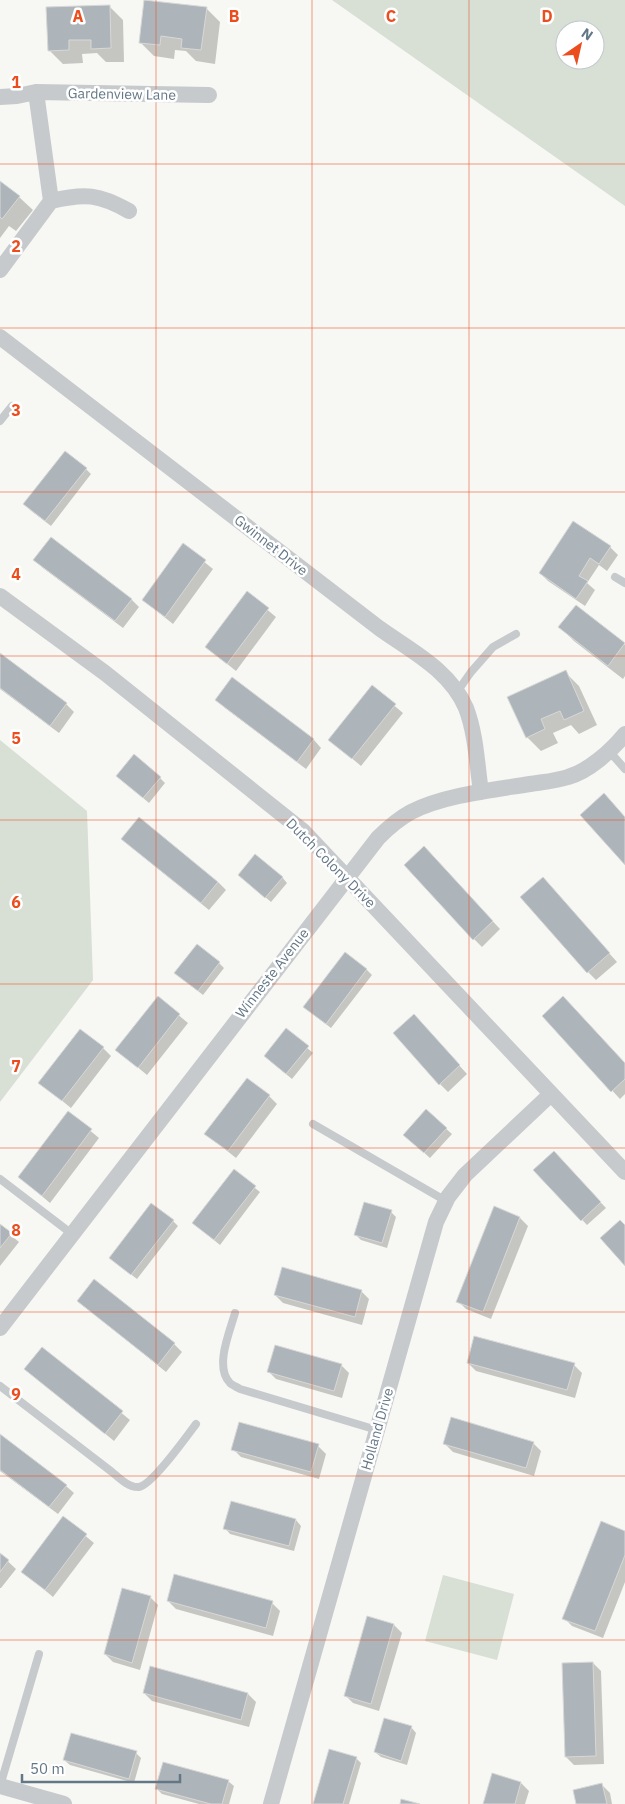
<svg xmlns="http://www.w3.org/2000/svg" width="625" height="1804" viewBox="0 0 625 1804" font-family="'IBM Plex Sans',sans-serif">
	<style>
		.green { fill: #d8dfd4; fill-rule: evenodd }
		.shadow { fill: #0003 }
		.building { fill: #adb5bb; stroke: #d8d8d6 }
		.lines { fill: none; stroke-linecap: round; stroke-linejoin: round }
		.lane { stroke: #c6cacd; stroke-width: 8 }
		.street { stroke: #c6cacd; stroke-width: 16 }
		.grid { fill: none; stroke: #eb4d1f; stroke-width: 1; stroke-opacity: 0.55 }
		.labels { text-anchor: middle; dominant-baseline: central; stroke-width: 5; stroke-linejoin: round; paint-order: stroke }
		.street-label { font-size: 14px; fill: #647786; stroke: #fff }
		.grid-label { font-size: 16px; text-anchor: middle; font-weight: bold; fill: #eb4d1f; stroke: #fff; stroke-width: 5; stroke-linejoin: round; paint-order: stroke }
	</style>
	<rect width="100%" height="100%" fill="#f7f7f3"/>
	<!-- green -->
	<path class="green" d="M332,0H625V206ZM565,30H595V60H565Z
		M0,740L87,811L93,980L0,1102Z
		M443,1575L514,1594L497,1660L425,1641Z"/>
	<!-- shadow -->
	<path class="shadow" d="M109,6L123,20L124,62H106L97,53L82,54L83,63L63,64L49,50Z
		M206,8L220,22L215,64L196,61L186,51L175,50L174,59L154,56L140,42Z
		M0,182L19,197L33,210L16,231L9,226L0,238Z
		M86,469L91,474L51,526L30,510Z
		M183,545L213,569L173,624L143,600Z
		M610,547L618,555L607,571L599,565L587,583L595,590L585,606L548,581L540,573Z
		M35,560L131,599L139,607L123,628L43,568Z
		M247,593L276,617L236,671L206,647Z
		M576,607L625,645V676L623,679L574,641L560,627Z
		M0,655L66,704L74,712L59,733L0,689Z
		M565,672L579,686L597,725L579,734L571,725L553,733L558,743L541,751L527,737Z
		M233,679L314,740L321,748L306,769L225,708L217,700Z
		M372,687L403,713L361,766L330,740Z
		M160,778L165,783L149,803L123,781Z
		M131,847L218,882L226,890L209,910Z
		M432,856L500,929L482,947L474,939Z
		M282,877L287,883L271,902L245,880Z
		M550,887L617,962L596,980L588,972Z
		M219,963L224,968L203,995L175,973Z
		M366,969L372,975L331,1028L310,1012Z
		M158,998L188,1023L147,1075L117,1050Z
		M543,1016L625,1064V1094L620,1099Z
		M422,1024L467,1074L448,1092L440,1084Z
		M286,1030L313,1053L292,1079L270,1061Z
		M103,1048L111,1056L71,1108L40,1083Z
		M269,1096L277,1104L236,1158L206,1134Z
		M426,1111L452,1134L430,1158L410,1140Z
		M69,1113L99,1138L50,1203L19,1177Z
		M554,1153L606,1208L587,1225L535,1170Z
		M234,1171L260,1192L220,1245L199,1228Z
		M391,1212L396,1217L387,1248L361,1240L355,1234Z
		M520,1218L528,1226L491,1319L466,1309L458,1301Z
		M173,1221L178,1226L137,1279L116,1263Z
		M0,1226L19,1242L0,1266Z
		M361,1291L369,1299L362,1325L283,1303L275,1295Z
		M78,1301L174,1344L182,1352L166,1372Z
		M43,1348L130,1420L114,1441L26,1369Z
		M468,1363L574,1365L582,1373L575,1398L476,1371Z
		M341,1365L349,1373L342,1398L276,1379L268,1371Z
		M0,1436L66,1486L74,1493L58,1514L0,1471Z
		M533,1443L541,1451L534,1476L453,1452L445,1444Z
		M318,1446L326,1454L319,1479L241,1457L233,1449Z
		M232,1503L296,1520L301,1526L294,1551L230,1534L225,1528Z
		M64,1518L94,1543L53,1597L23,1572Z
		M625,1532V1582L603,1638L572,1626L564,1618Z
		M0,1554L16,1569L1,1588H0Z
		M150,1597L158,1605L140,1670L113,1662L105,1654Z
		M168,1601L272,1603L280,1611L273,1636L176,1609Z
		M394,1625L402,1633L379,1711L353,1703L345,1695Z
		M593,1663L601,1671L604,1764L574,1765L566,1757Z
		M144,1693L248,1694L256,1702L249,1727L152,1701Z
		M411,1727L416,1733L407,1765L381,1757L375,1752Z
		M136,1753L141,1758L134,1783L70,1765L64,1760Z
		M356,1758L361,1763L349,1804H315Z
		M228,1781L234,1786L229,1804H199L162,1794L157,1789Z
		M521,1783L529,1791L525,1804H484Z
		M602,1785L610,1793L612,1804H577Z"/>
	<!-- building -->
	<path class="building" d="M144,0L207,7L201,50L181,48L182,39L161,36L160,45L139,43Z
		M110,5L111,48L91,49V40H69V50L48,51L46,7Z
		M0,181L20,196L2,219L0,217Z
		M65,451L87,468L45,521L23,504Z
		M573,521L611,546L599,564L590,558L579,576L588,581L576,599L539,573Z
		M51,537L132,599L115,621L33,560Z
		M183,543L206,560L165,617L142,600Z
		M247,591L269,608L227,664L205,647Z
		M576,605L625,643L608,666L558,627Z
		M0,653L67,703L50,726L0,688Z
		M566,670L584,711L564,720L560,711L541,719L545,729L526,738L507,697Z
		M232,677L314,739L297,762L215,700Z
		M372,685L396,704L352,759L328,740Z
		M134,754L161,777L143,798L116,776Z
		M604,793L625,817V865L580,815Z
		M139,817L218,882L201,903L121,839Z
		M424,846L493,921L473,940L404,865Z
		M255,854L283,877L265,898L238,875Z
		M543,877L610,953L587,973L520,897Z
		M197,944L220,962L198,991L174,973Z
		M345,952L367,969L326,1024L303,1007Z
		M158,996L180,1014L138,1068L115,1050Z
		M563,996L625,1063V1079L611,1092L542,1016Z
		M414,1014L460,1065L439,1085L393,1033Z
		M286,1028L309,1046L286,1074L264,1056Z
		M80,1029L104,1047L62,1101L38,1083Z
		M247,1078L270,1095L228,1151L204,1134Z
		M426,1109L447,1128L424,1153L403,1135Z
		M68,1111L92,1129L42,1196L18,1177Z
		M554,1151L601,1202L581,1221L533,1170Z
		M234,1169L256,1186L214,1240L192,1223Z
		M364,1202L392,1210L382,1243L354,1235Z
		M151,1203L174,1220L131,1275L109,1258Z
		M494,1206L520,1217L483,1312L456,1302Z
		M620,1220L625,1225V1266L600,1238Z
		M0,1224L12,1233L0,1248Z
		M282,1267L362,1290L355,1317L274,1295Z
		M94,1279L175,1343L158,1365L77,1301Z
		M474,1336L575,1363L567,1390L467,1363Z
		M275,1345L342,1364L334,1391L267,1372Z
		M42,1347L123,1411L105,1434L24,1369Z
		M451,1417L534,1442L526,1468L443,1444Z
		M239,1422L319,1444L311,1472L231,1450Z
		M0,1434L67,1485L49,1507L0,1470Z
		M231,1501L296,1519L289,1546L223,1529Z
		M63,1516L87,1534L45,1590L21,1572Z
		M601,1521L625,1531V1555L595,1631L562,1619Z
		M0,1553L9,1560L0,1572Z
		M174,1574L273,1601L266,1628L167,1601Z
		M122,1588L151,1596L132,1663L104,1654Z
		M367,1616L394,1624L371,1704L344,1696Z
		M593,1662L596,1756L565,1757L562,1663Z
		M150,1666L248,1693L241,1720L143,1693Z
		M384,1718L412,1726L401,1761L374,1752Z
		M71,1733L137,1751L129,1779L63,1760Z
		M329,1749L357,1757L343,1804H313Z
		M163,1762L229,1780L222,1804H211L155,1789Z
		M492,1773L521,1782L515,1804H483Z
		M602,1783L607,1804H576L573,1790Z
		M401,1799L420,1804H400Z"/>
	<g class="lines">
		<!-- lane -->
		<path class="lane" d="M0,421L12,406
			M615,577L625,583
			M457,692L471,672L493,647L516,634
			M609,751L625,769
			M313,1124L446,1201
			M0,1179L72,1234
			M235,1313C230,1331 214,1367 230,1383C232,1385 237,1387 240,1389L377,1430
			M0,1386L112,1472C119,1478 129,1488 139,1487C152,1485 187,1436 196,1424
			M0,1786L39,1654"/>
		<!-- street -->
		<path class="street" d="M36,92L51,201
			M0,97L17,96L36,92L209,95
			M0,270L51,201C85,193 99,194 129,211
			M0,337L379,628C411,651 450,670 466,708C476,734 477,765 481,792
			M0,596L105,673L303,831L625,1172
			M0,1328L378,838C388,828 398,819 411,812C444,795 493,790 530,784C542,782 556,781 568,777C589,771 611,751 625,734
			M0,1786L64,1804
			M271,1804L436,1222L448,1197L465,1175L551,1094"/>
	</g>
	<!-- grid -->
	<path class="grid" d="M156,0V1804M312,0V1804M469,0V1804M0,164H625M0,328H625M0,492H625M0,656H625M0,820H625M0,984H625M0,1148H625M0,1312H625M0,1476H625M0,1640H625"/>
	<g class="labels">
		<!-- street labels -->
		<g class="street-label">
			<text transform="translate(122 94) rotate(1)">Gardenview Lane</text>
			<text transform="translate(271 545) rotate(38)">Gwinnet Drive</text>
			<text transform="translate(331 863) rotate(45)">Dutch Colony Drive</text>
			<text transform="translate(272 973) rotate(-52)">Winneste Avenue</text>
			<text transform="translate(377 1429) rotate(-74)">Holland Drive</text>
		</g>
	</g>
	<g class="grid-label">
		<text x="78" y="22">A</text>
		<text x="234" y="22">B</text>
		<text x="391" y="22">C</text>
		<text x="547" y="22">D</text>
		<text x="16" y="88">1</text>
		<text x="16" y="252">2</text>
		<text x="16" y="416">3</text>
		<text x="16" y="580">4</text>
		<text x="16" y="744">5</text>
		<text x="16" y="908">6</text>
		<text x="16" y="1072">7</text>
		<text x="16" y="1236">8</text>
		<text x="16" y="1400">9</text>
	</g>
	<!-- north arrow -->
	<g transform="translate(580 45) rotate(34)"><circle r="24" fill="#ffffff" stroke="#c1c9cf"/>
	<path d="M0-4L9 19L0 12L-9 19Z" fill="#eb4d1f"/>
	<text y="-8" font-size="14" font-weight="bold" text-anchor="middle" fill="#647786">N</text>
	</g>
	<!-- scale -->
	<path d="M22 1774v8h158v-8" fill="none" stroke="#647786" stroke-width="2.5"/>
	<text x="30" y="1774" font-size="15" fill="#647786" stroke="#ffffff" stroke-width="4" paint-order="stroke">50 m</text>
</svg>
